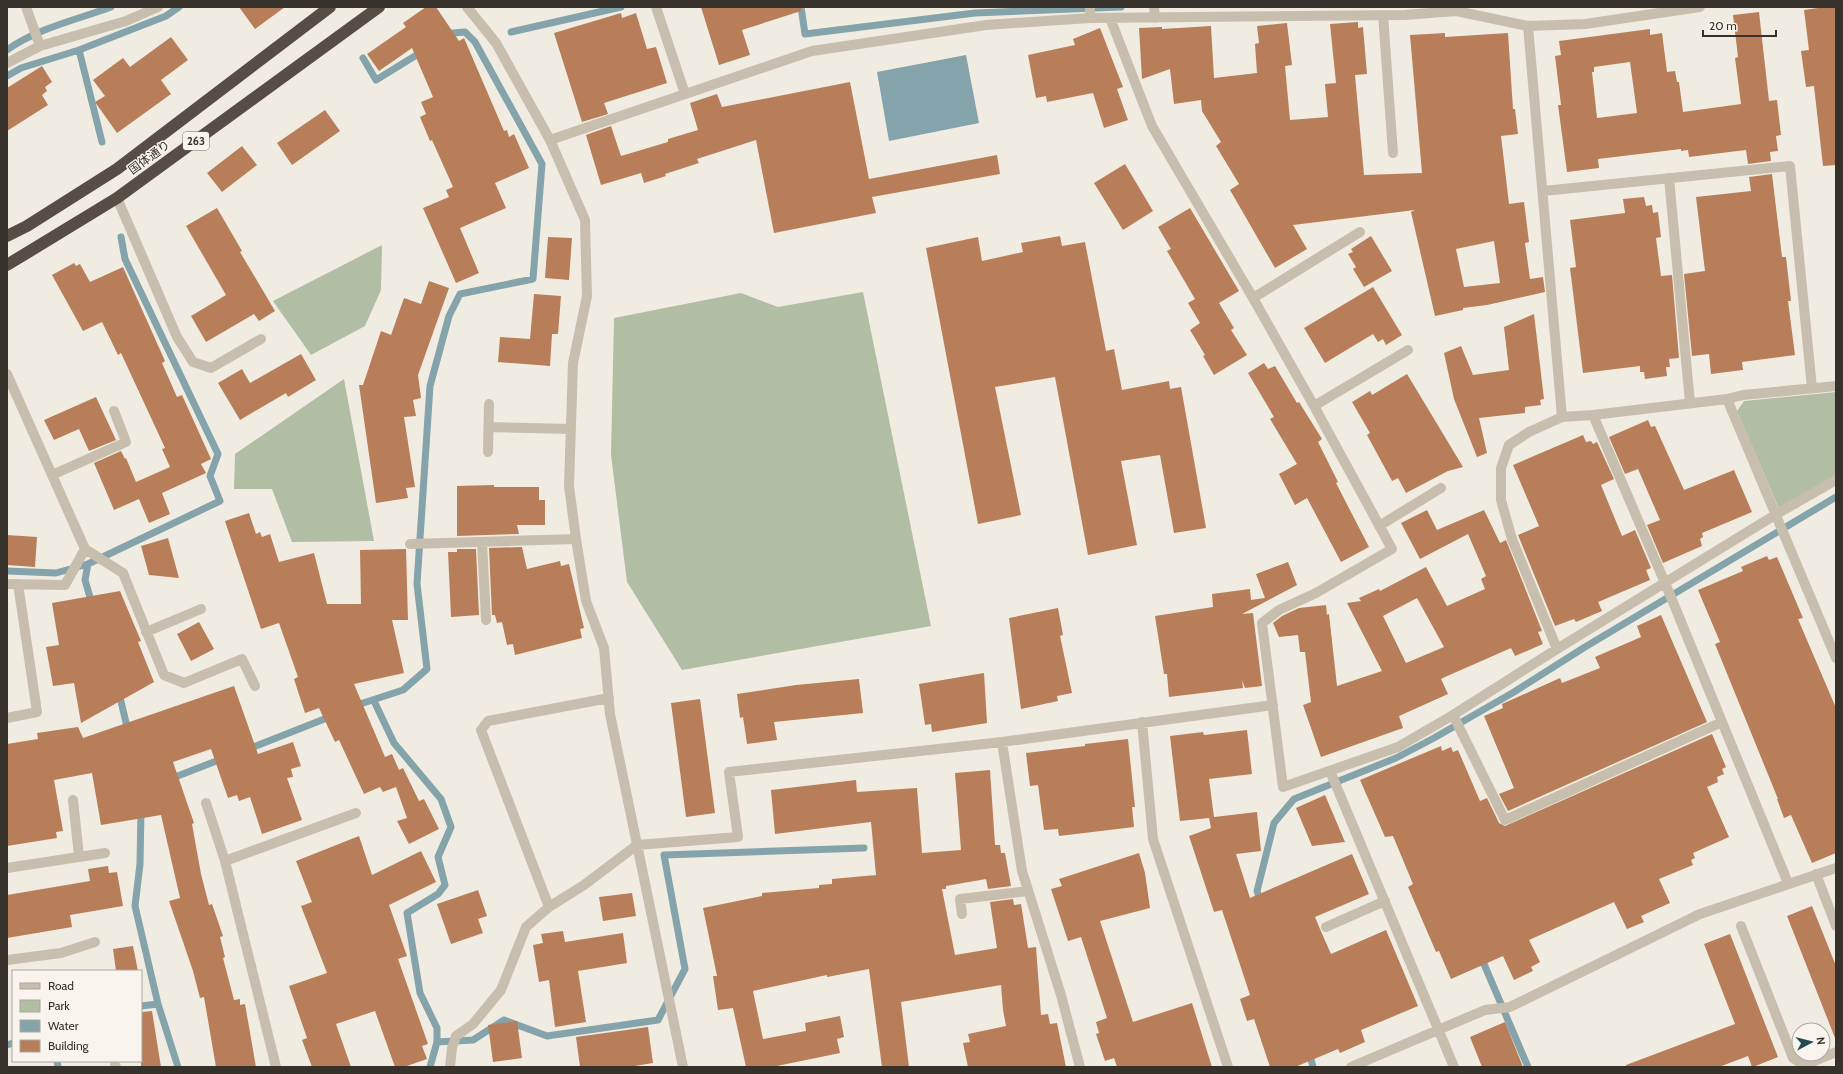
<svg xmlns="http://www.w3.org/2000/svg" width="1843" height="1074" viewBox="0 0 1843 1074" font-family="Cabin,'Noto Sans JP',sans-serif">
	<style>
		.green { fill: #b1bea3 }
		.water { fill: #84a3aa }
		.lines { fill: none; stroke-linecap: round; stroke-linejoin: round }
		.stream { stroke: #84a3aa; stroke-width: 7 }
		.building { fill: #b87e59; fill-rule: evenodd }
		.street { stroke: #c8beae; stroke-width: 10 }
		.highway { stroke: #574d44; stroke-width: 12 }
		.labels { text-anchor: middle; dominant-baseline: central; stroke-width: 3; stroke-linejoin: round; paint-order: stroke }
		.shield { fill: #f9f5ee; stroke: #716c66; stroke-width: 1 }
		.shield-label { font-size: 11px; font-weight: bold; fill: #37312c }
		.street-label { font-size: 12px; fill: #37312c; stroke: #f9f5ee }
	</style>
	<rect width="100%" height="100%" fill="#f1ece1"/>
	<!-- green -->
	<path class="green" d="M382,245L381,290L365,326L311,355L273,301Z
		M863,292L931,626L682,670L627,582L611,455L614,318L741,293L778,307Z
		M344,379L374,541L292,542L272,489H234L235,454Z
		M1836,392V475L1779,509L1737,411L1744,401Z"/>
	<!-- water -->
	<path class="water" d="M966,55L979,123L889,141L877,72Z"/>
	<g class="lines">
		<!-- stream -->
		<path class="stream" d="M801,7L805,34L975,13L1121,7
			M511,32L621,7
			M7,50C38,28 76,20 111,7
			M79,50L102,142
			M363,58L376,80L423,51
			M7,76L21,68L79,50L166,16L179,7
			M88,564L85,580L92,604
			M7,571L56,573L88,564L220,501L210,476L218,454L125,259L121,237
			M119,693L128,731
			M374,701L394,743L441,799L451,827L438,857L445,885L438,894L407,913L420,993L437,1028V1042
			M354,706L403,690L427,669L417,584L430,386L449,316L460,294L533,279L542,164L475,42L465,32L453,33L445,37
			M246,750L332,716
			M170,779L224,758
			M141,810L140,864L135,906L158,1004L178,1067
			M1261,903L1257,891L1274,823L1294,799L1396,758L1434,738L1514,692L1585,647L1836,497
			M1481,957L1528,1067
			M141,1006L158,1004
			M7,1045L13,1043
			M1309,1052L1313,1067
			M57,1061L58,1067
			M430,1067L437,1042L473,1040L504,1020L547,1036L658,1020L685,969L664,855L864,848"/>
	</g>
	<!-- building -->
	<path class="building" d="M239,7H285L255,29Z
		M426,7H436L459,41L464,38L504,131L507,130L509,137L514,134L529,168L495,183L506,208L460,228L479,273L456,283L423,208L449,197L446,190L453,187L432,140L430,141L420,117L426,114L421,102L433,97L412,48L379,71L367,54L406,27L403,23Z
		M701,7H801V11L742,30L750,55L719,65Z
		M1825,7H1836V165L1823,166L1814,86L1806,87L1801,51L1809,50L1804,10Z
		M1759,12L1769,101L1777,100L1781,135L1776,136L1778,151L1770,152L1771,161L1748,164L1746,150L1689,157L1688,150L1681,151V149L1598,159L1599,168L1567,172L1558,105H1561L1555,56L1561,55L1559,41L1650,29V35L1662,33L1667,72L1675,71L1677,82H1679L1683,112L1741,104L1735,58L1738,57L1733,15ZM1630,62L1637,113L1597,118L1592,72H1594V67Z
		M621,13L622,18L636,13L647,49L656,47L667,83L604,103L608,114L582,122L554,33Z
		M1358,22V28L1363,27L1367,74L1355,75L1364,175L1422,173L1410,35L1445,33V37L1508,33L1513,109H1515L1518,134L1501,136L1509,204L1524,202L1529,242L1525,243L1530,279L1543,277L1545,292L1487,305L1463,308V310L1435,316L1411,212L1415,210L1293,225L1307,249L1275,268L1230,190L1239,184L1216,146L1221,142L1202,111L1201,100L1174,104L1170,69L1142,79L1139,28L1162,27V29L1211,26L1214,78L1257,73L1255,44L1259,43L1257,26L1287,23L1292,65L1285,66L1290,120L1328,117L1325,84L1336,83L1330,24ZM1494,241L1500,283L1464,287L1456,249Z
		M1100,28L1123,87L1117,89L1128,120L1104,128L1093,93L1047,102L1046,96L1036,98L1028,55L1075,45L1073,39Z
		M171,37L188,60L161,80L171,94L117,133L95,102L105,96L93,80L123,58L130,67Z
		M42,66L52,82L45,87L47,91L42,95L48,105L7,131V88Z
		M850,82L869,179L997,155L1000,174L872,197L876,213L774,233L756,140L697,159L699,163L665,174L666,176L644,183L641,173L601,185L586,135L611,126L621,156L668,142V139L698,130L690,103L717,94L722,107Z
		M325,110L340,131L292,165L277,143Z
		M242,146L257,165L222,192L207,173Z
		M1125,164L1153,211L1123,230L1094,183Z
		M1772,174L1782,257H1786L1791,301H1788L1795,355L1742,362L1743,370L1711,374L1709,354L1692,356L1684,274L1705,271L1696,197L1751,191L1749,177Z
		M1644,197L1646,206L1652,205L1653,213L1658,212L1661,237L1656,238L1661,276L1672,275L1679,358L1669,359L1670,367H1666L1667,376L1645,379L1644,372H1640V366L1583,373L1570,268L1576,267L1570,220L1625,213L1623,199Z
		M217,208L242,251L240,252L275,311L259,321L254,314L206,342L191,316L226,295L186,226Z
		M1190,208L1239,291L1219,303L1234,328L1231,330L1247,355L1214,375L1203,356L1205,355L1190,330L1200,323L1188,303L1195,299L1167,251L1171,249L1158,227Z
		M1060,236L1062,246L1085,242L1106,351L1114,349L1122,390L1169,381L1170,389L1181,387L1206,528L1174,533L1160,455L1121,461L1137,545L1088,555L1055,377L995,387L1021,515L978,524L926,248L978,237L982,261L1023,252L1021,243Z
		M1371,236L1392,271L1364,287L1353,269L1356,267L1348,254L1353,252L1351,249Z
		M548,237L572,238L569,280L545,278Z
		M74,263L76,266L80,264L90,282L123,267L165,361L162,363L177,397L182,395L211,459L201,464L206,473L162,493L170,514L149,523L139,499L114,510L94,463L121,451L125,459L126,458L136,482L170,467L162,449L165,448L121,353L118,355L102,322L83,331L52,275Z
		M429,281L449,288L418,375L421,398L413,400L416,416L404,417L415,487L406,488L408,498L376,503L359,385H363L381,331L391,335L404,298L421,304Z
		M1373,287L1402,335L1386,345L1383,339L1378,342L1373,334L1325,363L1304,328Z
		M534,294L561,296L558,334H552L550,366L498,362L500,337L530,339Z
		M1534,314L1544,399L1540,400L1541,405L1525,407V413L1479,418L1487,453L1477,457L1454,399L1444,353L1461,346L1473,375L1509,370L1504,327Z
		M301,354L316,380L288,397L286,393L240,420L218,383L242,369L250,383Z
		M1264,363L1268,369L1275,366L1297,403L1299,402L1322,439L1318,442L1338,482L1336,483L1369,547L1341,562L1307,498L1295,505L1279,474L1297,464L1270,419L1274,417L1248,373Z
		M1407,374L1463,467L1448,471L1406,493L1398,478L1392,481L1367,435L1370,433L1352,402L1370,391L1372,395Z
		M96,397L116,440L89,451L79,429L54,440L44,420Z
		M1648,420L1651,427L1655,426L1684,490L1734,470L1752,512L1702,533L1703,537L1700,539L1702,546L1663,563L1647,525L1660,520L1638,469L1625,474L1609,437Z
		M1583,435L1586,442L1591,441L1593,444L1597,442L1614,479L1601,485L1622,536L1635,530L1651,568L1646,570L1650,580L1598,602L1602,611L1576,622L1574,619L1555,626L1518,535L1539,526L1513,465Z
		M494,485V487H539V500H545V525H517L519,534L457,536V486Z
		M1427,510L1437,530L1484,510L1500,543L1506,540L1542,631L1538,632L1543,644L1515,656L1511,648L1445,677L1441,679L1448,694L1399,716L1403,728L1321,757L1303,705L1311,702L1305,652H1300L1298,635L1279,637L1273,623L1282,616L1299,608L1326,605L1327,615L1329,614L1337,686L1382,671L1347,603L1361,601L1359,598L1379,589L1380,591L1426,567L1447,606L1485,589L1481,579L1486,576L1468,534L1420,559L1401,523ZM1417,598L1444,647L1406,663L1383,616Z
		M249,513L256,534L260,532L262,537L270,534L279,562L314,553L327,604H361L360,550L406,549L408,620H392L404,673L354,684L385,757L392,754L399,770L403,768L419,801L424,799L439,829L409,844L397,821L407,818L396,787L383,792L380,787L364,794L339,740L335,742L319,708L305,713L294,679L298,677L279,623L261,629L225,521Z
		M7,535L37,537L35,567L7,565Z
		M168,538L179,578L149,575L141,546Z
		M522,547L527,569L560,561L561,566L569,564L584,628L580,629L582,638L515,655L513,644L507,645L502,622L497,623L495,615H492L489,548Z
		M457,549H476L479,615L451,617L448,552H457Z
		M1767,556L1769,560L1777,557L1803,618L1798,619L1836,708V853L1812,863L1791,815L1784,818L1777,799H1778L1715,644L1720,642L1698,590L1743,571L1741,567Z
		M1288,562L1297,585L1242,614L1253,613L1262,686L1245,688L1242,680L1243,688L1169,697L1167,674H1164L1155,616L1213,607L1212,594L1250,589L1251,600L1265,598L1256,574Z
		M120,591L141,641L138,642L154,682L81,723L74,683L53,686L46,647L59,645L52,603Z
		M1058,608L1063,635L1060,636L1072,693L1057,696L1058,701L1021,709L1009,618Z
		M1661,615L1707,722L1508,811L1499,794L1514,788L1484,716L1503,708L1502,704L1560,678L1562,683L1600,668L1595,657L1641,637L1637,626Z
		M199,622L214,649L191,661L177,634Z
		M984,673L987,723L932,732L931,724L925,725L919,684Z
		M859,679L863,713L774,722L777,740L747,744L743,717L740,718L737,694L796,685Z
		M234,686L258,754L293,742L301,766L291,769L293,777L287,778L302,820L262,834L250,797L239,801L237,795L228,798L211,749L173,762L194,823L192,824L201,874L209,905L212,904L223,936L220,937L225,957L223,958L234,1000L240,999V1005L245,1004L256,1067H216L204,997L200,998L193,971L169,901L180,898L161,815L101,825L92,773L54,780L63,831L56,832L57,838L7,846V744L38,739L37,733L78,727L83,738Z
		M700,699L715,813L686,817L671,703Z
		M1247,730L1252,774L1209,779L1214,817L1257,812L1261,851L1236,854L1250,898L1352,854L1369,894L1315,917L1320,929L1331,954L1386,930L1418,1006L1361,1030L1365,1042L1340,1053L1338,1049L1295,1067H1270L1254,1019L1247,1021L1240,999L1250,995L1222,910L1214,912L1189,836L1211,828L1209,818L1180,821L1170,736L1203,732L1204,735Z
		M1712,734L1726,767L1722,769L1724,774L1717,777L1718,782L1707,787L1729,837L1693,853L1695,858L1691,860L1693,865L1659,879L1670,903L1641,916L1644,922L1627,929L1614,902L1529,940L1540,962L1531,967L1533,971L1514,980L1503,956L1451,979L1439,951L1436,952L1408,887L1413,884L1393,836L1385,837L1360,780L1441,746L1442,751L1451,747L1453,752L1458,750L1480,801L1487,798L1499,823L1505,826Z
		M1128,739L1135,807H1132L1134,827L1059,836L1058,829L1044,830L1038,785L1030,786L1026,753L1085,746V744Z
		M990,770L995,845H1000L1001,853H1005L1011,886L988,889L986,879L946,886V889H942L955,955L997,948L990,902L1013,899L1014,905L1021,904L1028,948L1036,947L1041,1015L1048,1014L1050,1024L1057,1023L1066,1067H968L963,1043L970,1042L968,1034L1006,1026L1003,1010L1001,985L901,1002L909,1067H882L869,969L827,977V975L753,991L763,1039L806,1031L805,1023L840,1016L844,1037L837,1039L840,1053L772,1067H746L733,1008L718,1010L713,976H717L703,908L762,896V893L819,888V885L832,884V879L876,875L871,822L775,834L771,790L856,780L857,792L917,788L922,853L961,850L955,773Z
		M1325,795L1345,842L1312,846L1296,808Z
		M359,836L372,875L421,851L436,882L389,905L407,956L398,959L428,1044L422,1046L427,1059L404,1067H395L375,1011L336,1024L351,1067H312L302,1040L307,1038L289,986L327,973L301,906L312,902L296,861Z
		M1139,853L1145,873L1150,908L1100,921L1133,1022L1192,1003L1212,1067H1117L1114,1058L1105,1061L1096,1034L1099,1033L1096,1022L1107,1018L1081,937L1068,941L1051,889L1062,886L1059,879Z
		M108,866L109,873L117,872L123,906L70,915L72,927L7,938V895L90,881L88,869Z
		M478,890L487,916L478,919L483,933L451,944L437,904Z
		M632,893L636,916L603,921L599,897Z
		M1812,906L1836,966L1835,1038L1787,916Z
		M563,931L565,942L623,933L627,963L578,971L586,1022L555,1027L549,980L539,982L533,945L543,943L541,934Z
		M1730,934L1778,1057L1753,1067H1752L1748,1056L1719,1067H1626V1065L1735,1024L1704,944Z
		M133,946L138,971H116L113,949Z
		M152,1011L161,1067H141V1012Z
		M517,1021L522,1058L493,1062L488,1025Z
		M1505,1022L1523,1067H1482L1470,1037Z
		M648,1027L653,1063L629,1067H580L576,1037Z"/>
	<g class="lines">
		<!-- street -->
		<path class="street" d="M26,7L40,46
			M467,7L496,43L550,140L585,220L587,296L573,363L569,486L576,539L586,601L604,648L610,714L683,1067
			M656,7L685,94
			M1090,7V18
			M1154,7L1155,18
			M1456,7V11L1528,26L1562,417L1593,415L1727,399L1836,658
			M1383,15L1393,153
			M1110,18L1152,126L1253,298L1314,406L1392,549L1316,593L1279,610L1262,623L1283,787L1398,747L1453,715L1557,649L1775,515L1836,480
			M1528,26L1585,24L1700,7
			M7,63L40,46L126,21L158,7
			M550,140L812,51L986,25L1090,18L1405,15L1456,11
			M1669,178L1690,403
			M1543,191L1790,166L1812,388
			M117,198L177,337L193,362L211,368L261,339
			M1253,298L1360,232
			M7,374L85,549L123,573L164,675L184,683L242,659L255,686
			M1727,399L1743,395L1836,386
			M1314,406L1408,350
			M1593,415L1668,590L1788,883
			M489,427L571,429
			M488,452L489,404
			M52,475L126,442L114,411
			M1379,526L1441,488
			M482,542L486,620
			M410,544L576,539
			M7,584L65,585L85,549
			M146,632L201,609
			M1557,649L1512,539L1501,500V468L1509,445L1529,432L1562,417
			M1453,715L1505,820L1722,722
			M7,718L37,712L18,584
			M1142,722L1153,839L1228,1067
			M1002,742L1022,871L1061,995L1080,1067
			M1330,771L1454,1067
			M73,800L79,856
			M206,803L225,861
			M7,868L105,853
			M1816,874L1836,926
			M549,907L481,730L488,721L609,698
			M962,914L960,899L1028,891
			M1741,926L1793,1058L1806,1067
			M1326,927L1385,901
			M7,960L61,953L95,942
			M115,1065L116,1067
			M1805,1065L1836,1052
			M276,1067L225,861L356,813
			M450,1067L452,1048L456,1036L473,1024L501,990L526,927L549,907L584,885L637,845L738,837L729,772L1002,742L1273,705
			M1351,1067L1485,1010L1510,1007L1700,914L1836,868"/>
		<!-- highway -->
		<path class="highway" d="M7,236L27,226L117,169L330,7
			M7,265L117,198L379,7"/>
	</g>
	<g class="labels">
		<!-- shield labels -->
		<rect class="shield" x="183" y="132" width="26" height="18" rx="3"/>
		<g class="shield-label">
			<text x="196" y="141">263</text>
		</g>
		<!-- street labels -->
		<g class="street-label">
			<text transform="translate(149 157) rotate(-36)">国体通り</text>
		</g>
	</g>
	<!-- border -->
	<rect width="1843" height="1074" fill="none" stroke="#37312c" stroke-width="16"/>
	<!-- legend -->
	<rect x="12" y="970" width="130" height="92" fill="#f9f5ee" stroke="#aba7a0"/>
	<rect x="20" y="983" width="20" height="6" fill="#c8beae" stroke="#aba7a0"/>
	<text x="48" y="990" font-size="12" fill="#37312c">Road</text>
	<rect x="20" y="1000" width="20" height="12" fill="#b1bea3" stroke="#aba7a0"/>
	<text x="48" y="1010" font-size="12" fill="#37312c">Park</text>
	<rect x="20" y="1020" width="20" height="12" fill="#84a3aa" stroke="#aba7a0"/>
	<text x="48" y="1030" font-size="12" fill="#37312c">Water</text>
	<rect x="20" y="1040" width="20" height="12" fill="#b87e59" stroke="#aba7a0"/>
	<text x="48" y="1050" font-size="12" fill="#37312c">Building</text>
	<!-- north arrow -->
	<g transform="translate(1811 1042) rotate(83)"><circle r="19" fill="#f9f5ee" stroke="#aba7a0"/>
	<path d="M0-3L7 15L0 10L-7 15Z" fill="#264a54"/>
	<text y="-6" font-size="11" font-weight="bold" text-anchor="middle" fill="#37312c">N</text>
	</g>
	<!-- scale -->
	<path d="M1703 30v6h73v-6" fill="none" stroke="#37312c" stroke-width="2"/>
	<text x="1709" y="30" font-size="12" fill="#37312c" stroke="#f9f5ee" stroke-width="3" paint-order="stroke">20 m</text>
</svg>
